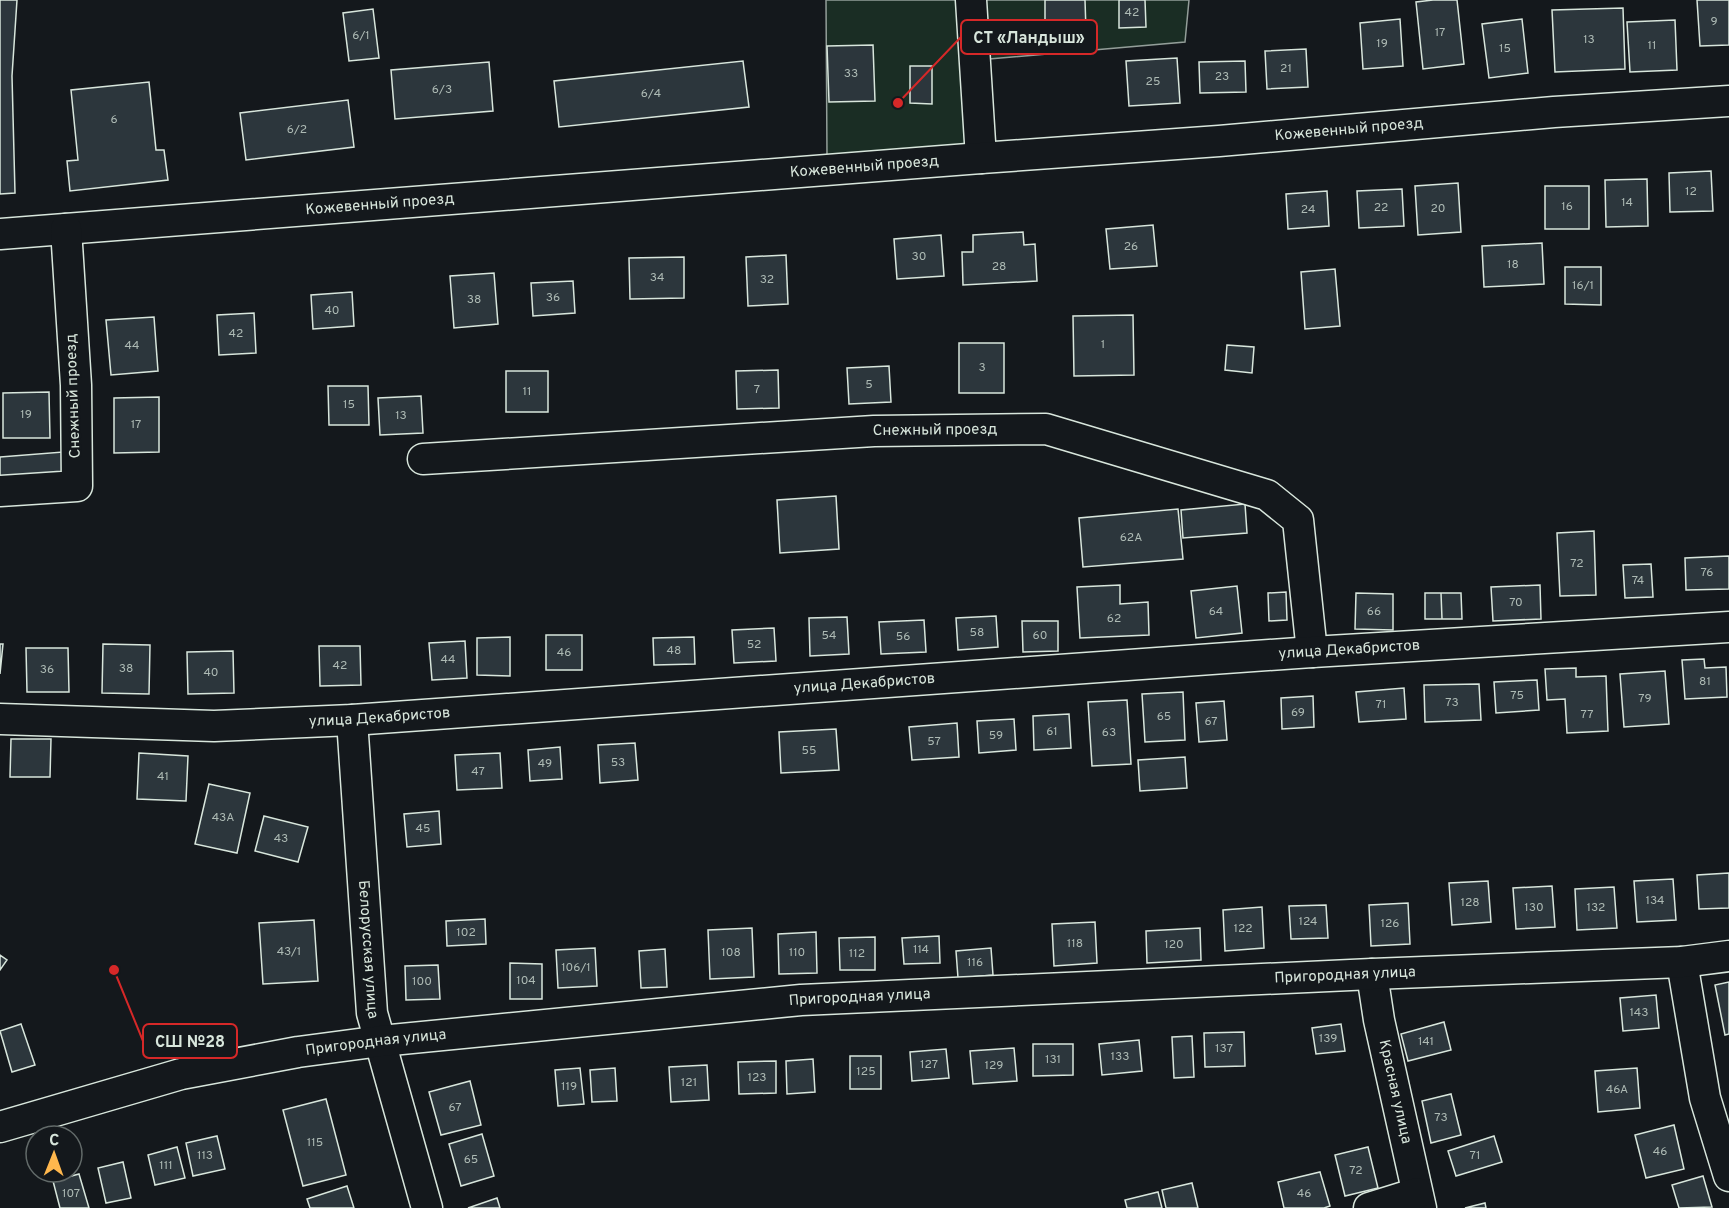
<svg xmlns="http://www.w3.org/2000/svg" width="1729" height="1208" viewBox="0 0 1729 1208" font-family="Overpass,sans-serif">
	<style>
		.green { fill: #1a2d24; stroke: #939e99; stroke-width: 1.5 }
		.building { fill: #2c363c; stroke: #d8e6dc; stroke-width: 1.5 }
		.lines { fill: none; stroke-linecap: round; stroke-linejoin: round }
		.minor-casing { stroke: #d8e6dc; stroke-width: 33 }
		.minor { stroke: #14181c; stroke-width: 30 }
		.labels { text-anchor: middle; dominant-baseline: central; stroke-width: 4.5; stroke-linejoin: round; paint-order: stroke }
		.number-label { font-size: 12px; fill: #adbab4 }
		.street-label { font-size: 15px; fill: #d8e6dc; stroke: #14181c }
		.leader { fill: none; stroke: #d62828; stroke-width: 2 }
		.callout-dot { fill: #d62828; stroke: #14181c; stroke-width: 2 }
		.callout { fill: #14181c; stroke: #d62828; stroke-width: 2 }
		.callout-label { font-size: 16px; text-anchor: middle; font-weight: bold; fill: #d8e6dc }
	</style>
	<rect width="100%" height="100%" fill="#14181c"/>
	<!-- green -->
	<path class="green" d="M826,0H1189L1185,42L966,61L974,145L827,156Z"/>
	<!-- building -->
	<path class="building" d="M0,0H17L12,76L15,193L0,194Z
		M1045,0H1085L1086,31L1045,32Z
		M1119,0H1145L1146,27L1119,28Z
		M1433,0H1457L1464,64L1423,69L1416,2Z
		M1697,0H1729V45L1700,46Z
		M1623,8L1625,69L1555,72L1552,10Z
		M373,9L379,58L349,61L343,13Z
		M1400,19L1403,66L1363,69L1360,23Z
		M1522,19L1528,73L1489,78L1482,24Z
		M1675,20L1677,70L1630,72L1627,22Z
		M873,45L875,101L829,102L827,46Z
		M1306,49L1308,87L1267,89L1265,51Z
		M1177,58L1180,103L1129,106L1126,61Z
		M743,61L749,107L559,127L554,81Z
		M1245,61L1246,92L1200,93L1199,62Z
		M489,62L493,111L395,119L391,70Z
		M910,66H932V104L910,103Z
		M149,82L156,150H164L168,180L70,191L67,161L78,160L71,90Z
		M348,100L354,147L246,160L240,113Z
		M1711,171L1713,211L1670,212L1669,173Z
		M1647,179L1648,226L1606,227L1605,180Z
		M1458,183L1461,232L1418,235L1415,186Z
		M1545,186H1589V229H1545Z
		M1402,189L1404,226L1359,228L1357,191Z
		M1327,191L1329,226L1288,229L1286,194Z
		M1153,225L1157,266L1110,269L1106,229Z
		M1023,232L1024,245L1035,244L1037,281L963,285L962,252H973V235Z
		M941,235L944,276L897,279L894,239Z
		M1542,243L1544,284L1484,287L1482,246Z
		M786,255L788,304L748,306L746,257Z
		M684,257V298L630,299L629,258Z
		M1565,267H1601V305L1565,304Z
		M1335,269L1340,326L1305,329L1301,272Z
		M494,273L498,324L454,328L450,276Z
		M573,281L575,313L533,316L531,283Z
		M352,292L354,326L313,329L311,295Z
		M254,313L256,353L219,355L217,315Z
		M1133,315L1134,375L1074,376L1073,316Z
		M154,317L158,371L111,375L106,320Z
		M959,343H1004V393H959Z
		M1227,345L1254,347L1252,373L1225,370Z
		M889,366L891,402L849,404L847,368Z
		M778,370L779,408L737,409L736,371Z
		M506,371H548V412H506Z
		M328,386H368L369,425H329Z
		M49,392L50,438H3V393Z
		M421,396L423,433L380,435L378,398Z
		M159,397V452L114,453V398Z
		M63,452L64,472L0,478V457Z
		M836,496L839,549L780,553L777,500Z
		M1245,504L1247,533L1183,538L1181,510Z
		M1178,509L1183,559L1083,567L1079,518Z
		M1594,531L1596,595L1560,596L1557,533Z
		M1729,556V589L1686,590L1685,558Z
		M1651,564L1653,597L1625,598L1623,565Z
		M1120,585V604L1148,602L1149,635L1080,638L1077,587Z
		M1540,585L1541,619L1493,621L1491,587Z
		M1237,586L1242,633L1196,638L1191,591Z
		M1286,592L1287,620L1269,621L1268,593Z
		M1356,593L1393,594V630L1355,629Z
		M1425,593H1441L1442,619H1425Z
		M1441,593H1461L1462,619H1442Z
		M996,616L998,647L958,650L956,618Z
		M847,617L849,654L810,656L809,618Z
		M924,620L926,652L881,654L879,622Z
		M1022,621H1058V651L1023,652Z
		M774,628L776,661L734,663L732,630Z
		M546,635H582V670H546Z
		M510,637V676L477,675V638Z
		M694,637L695,664L654,665L653,638Z
		M465,641L467,678L432,680L429,643Z
		M0,644H3L0,674Z
		M103,644L150,645L149,694L102,693Z
		M319,646H360L361,685L320,686Z
		M26,648H68L69,692H27Z
		M233,651L234,693L188,694L187,652Z
		M1704,659L1705,668L1726,667L1727,697L1685,699L1682,660Z
		M1576,668V677L1606,676L1608,731L1567,733L1565,699L1547,700L1545,669Z
		M1665,671L1669,724L1624,727L1620,674Z
		M1537,680L1539,710L1496,713L1494,682Z
		M1479,684L1481,720L1425,722L1424,685Z
		M1404,688L1406,719L1359,722L1356,692Z
		M1183,692L1185,740L1145,742L1142,694Z
		M1313,696L1314,727L1282,729L1281,698Z
		M1127,700L1131,764L1092,766L1088,702Z
		M1224,701L1227,740L1199,742L1196,703Z
		M1069,714L1071,748L1034,750L1033,716Z
		M1014,719L1016,750L979,753L977,721Z
		M957,723L959,757L912,760L909,727Z
		M836,729L839,770L781,773L779,732Z
		M11,739H51L50,777H10Z
		M635,743L638,780L600,783L598,745Z
		M560,747L562,779L530,781L528,750Z
		M139,753L188,756L186,801L137,799Z
		M500,753L502,788L457,790L455,755Z
		M1185,757L1187,788L1140,791L1138,760Z
		M209,784L250,793L237,853L195,844Z
		M439,811L441,844L407,847L404,814Z
		M264,816L308,827L298,862L255,851Z
		M1729,873V908L1699,909L1697,875Z
		M1673,879L1676,920L1637,922L1634,881Z
		M1488,881L1491,922L1452,925L1449,883Z
		M1552,886L1555,927L1516,929L1513,888Z
		M1614,887L1617,928L1577,930L1575,889Z
		M1408,903L1410,944L1371,946L1369,905Z
		M1326,905L1328,938L1291,939L1289,906Z
		M1262,907L1264,948L1225,951L1223,910Z
		M485,919L486,944L447,946L446,921Z
		M314,920L318,981L263,984L259,923Z
		M1095,922L1097,963L1054,966L1052,924Z
		M752,928L754,977L710,979L708,930Z
		M1200,928L1201,960L1147,963L1146,931Z
		M816,932L817,973L779,974L778,934Z
		M939,936L940,963L904,964L902,938Z
		M875,937V970H840L839,938Z
		M595,948L597,986L558,988L556,950Z
		M991,948L993,975L958,978L956,951Z
		M665,949L667,987L641,988L639,951Z
		M0,955L7,960L0,970Z
		M510,963L542,964V999H510Z
		M438,965L440,999L406,1000L405,966Z
		M1729,982V1034L1725,1035L1715,985Z
		M1656,995L1659,1028L1623,1031L1620,998Z
		M1444,1022L1451,1050L1408,1061L1401,1034Z
		M21,1024L35,1065L12,1072L0,1031Z
		M1341,1024L1345,1051L1316,1054L1312,1028Z
		M1244,1032L1245,1066L1205,1067L1204,1033Z
		M1192,1036L1194,1077L1174,1078L1172,1037Z
		M1139,1040L1142,1071L1102,1075L1099,1044Z
		M1033,1044H1073V1075L1033,1076Z
		M1014,1048L1017,1081L973,1084L970,1051Z
		M946,1049L949,1078L912,1081L910,1052Z
		M850,1056H881V1089H850Z
		M813,1059L815,1092L787,1094L786,1061Z
		M776,1061V1093L739,1094L738,1062Z
		M707,1065L709,1100L671,1102L669,1067Z
		M580,1068L584,1104L558,1106L555,1070Z
		M615,1068L617,1101L592,1102L590,1070Z
		M1637,1068L1640,1108L1598,1112L1595,1071Z
		M470,1081L481,1125L441,1135L429,1092Z
		M1451,1094L1461,1135L1431,1143L1422,1101Z
		M326,1099L346,1175L303,1186L283,1110Z
		M1674,1125L1684,1169L1646,1178L1635,1135Z
		M482,1134L494,1176L461,1186L449,1144Z
		M217,1136L225,1169L193,1176L186,1143Z
		M1494,1136L1502,1162L1456,1176L1448,1151Z
		M177,1147L185,1178L155,1185L148,1155Z
		M1368,1147L1378,1188L1345,1196L1335,1155Z
		M123,1162L131,1198L106,1203L98,1168Z
		M1320,1172L1330,1206L1324,1208H1284L1278,1182Z
		M79,1174L89,1208H60L53,1181Z
		M1703,1176L1712,1207L1679,1208L1672,1185Z
		M1192,1183L1198,1208H1166L1162,1190Z
		M347,1186L354,1208H310L307,1199Z
		M1158,1192L1162,1208H1127L1125,1200Z
		M497,1198L500,1208H468Z
		M1485,1203L1486,1208H1465Z"/>
	<g class="lines">
		<!-- minor casing -->
		<g class="minor-casing">
			<g id="minor">
				<path d="M971,0L981,158"/>
				<path id="s1" d="M0,234L981,158L1219,141L1554,112L1729,101"/>
				<path id="s2" d="M423,459L874,431L1046,429L1267,495L1298,520L1312,652"/>
				<path d="M0,491L77,486L76,385L66,229"/>
				<path id="s3" d="M0,719L214,726L352,720L1312,652L1729,627"/>
				<path id="s4" d="M352,720L372,1013L427,1208"/>
				<path d="M1682,962L1705,1098L1729,1176"/>
				<path id="s5" d="M1372,974L1379,1020L1421,1208"/>
				<path id="s6" d="M0,1127L181,1074L298,1052L381,1041L801,1000L1372,974L1682,962L1729,956"/>
				<path d="M1369,1208L1417,1193"/>
			</g>
		</g>
		<!-- minor -->
		<use href="#minor" class="minor"/>
	</g>
	<g class="labels">
		<!-- number labels -->
		<g class="number-label">
			<text x="1132" y="13">42</text>
			<text x="1714" y="22">9</text>
			<text x="1440" y="33">17</text>
			<text x="361" y="36">6/1</text>
			<text x="1589" y="40">13</text>
			<text x="1382" y="44">19</text>
			<text x="1652" y="46">11</text>
			<text x="1505" y="49">15</text>
			<text x="1286" y="69">21</text>
			<text x="851" y="74">33</text>
			<text x="1222" y="77">23</text>
			<text x="1153" y="82">25</text>
			<text x="442" y="90">6/3</text>
			<text x="651" y="94">6/4</text>
			<text x="114" y="120">6</text>
			<text x="297" y="130">6/2</text>
			<text x="1691" y="192">12</text>
			<text x="1627" y="203">14</text>
			<text x="1567" y="207">16</text>
			<text x="1381" y="208">22</text>
			<text x="1438" y="209">20</text>
			<text x="1308" y="210">24</text>
			<text x="1131" y="247">26</text>
			<text x="919" y="257">30</text>
			<text x="1513" y="265">18</text>
			<text x="999" y="267">28</text>
			<text x="657" y="278">34</text>
			<text x="767" y="280">32</text>
			<text x="1583" y="286">16/1</text>
			<text x="553" y="298">36</text>
			<text x="474" y="300">38</text>
			<text x="332" y="311">40</text>
			<text x="236" y="334">42</text>
			<text x="1103" y="345">1</text>
			<text x="132" y="346">44</text>
			<text x="982" y="368">3</text>
			<text x="869" y="385">5</text>
			<text x="757" y="390">7</text>
			<text x="527" y="392">11</text>
			<text x="349" y="405">15</text>
			<text x="26" y="415">19</text>
			<text x="401" y="416">13</text>
			<text x="136" y="425">17</text>
			<text x="1131" y="538">62А</text>
			<text x="1577" y="564">72</text>
			<text x="1707" y="573">76</text>
			<text x="1638" y="581">74</text>
			<text x="1516" y="603">70</text>
			<text x="1216" y="612">64</text>
			<text x="1374" y="612">66</text>
			<text x="1114" y="619">62</text>
			<text x="977" y="633">58</text>
			<text x="829" y="636">54</text>
			<text x="1040" y="636">60</text>
			<text x="903" y="637">56</text>
			<text x="754" y="645">52</text>
			<text x="674" y="651">48</text>
			<text x="564" y="653">46</text>
			<text x="448" y="660">44</text>
			<text x="340" y="666">42</text>
			<text x="126" y="669">38</text>
			<text x="47" y="670">36</text>
			<text x="211" y="673">40</text>
			<text x="1705" y="682">81</text>
			<text x="1517" y="696">75</text>
			<text x="1645" y="699">79</text>
			<text x="1452" y="703">73</text>
			<text x="1381" y="705">71</text>
			<text x="1298" y="713">69</text>
			<text x="1587" y="715">77</text>
			<text x="1164" y="717">65</text>
			<text x="1211" y="722">67</text>
			<text x="1052" y="732">61</text>
			<text x="1109" y="733">63</text>
			<text x="996" y="736">59</text>
			<text x="934" y="742">57</text>
			<text x="809" y="751">55</text>
			<text x="618" y="763">53</text>
			<text x="545" y="764">49</text>
			<text x="478" y="772">47</text>
			<text x="163" y="777">41</text>
			<text x="223" y="818">43А</text>
			<text x="423" y="829">45</text>
			<text x="281" y="839">43</text>
			<text x="1655" y="901">134</text>
			<text x="1470" y="903">128</text>
			<text x="1534" y="908">130</text>
			<text x="1596" y="908">132</text>
			<text x="1308" y="922">124</text>
			<text x="1390" y="924">126</text>
			<text x="1243" y="929">122</text>
			<text x="466" y="933">102</text>
			<text x="1075" y="944">118</text>
			<text x="1174" y="945">120</text>
			<text x="921" y="950">114</text>
			<text x="289" y="952">43/1</text>
			<text x="731" y="953">108</text>
			<text x="797" y="953">110</text>
			<text x="857" y="954">112</text>
			<text x="975" y="963">116</text>
			<text x="576" y="968">106/1</text>
			<text x="526" y="981">104</text>
			<text x="422" y="982">100</text>
			<text x="1639" y="1013">143</text>
			<text x="1328" y="1039">139</text>
			<text x="1426" y="1042">141</text>
			<text x="1224" y="1049">137</text>
			<text x="1120" y="1057">133</text>
			<text x="1053" y="1060">131</text>
			<text x="929" y="1065">127</text>
			<text x="994" y="1066">129</text>
			<text x="866" y="1072">125</text>
			<text x="757" y="1078">123</text>
			<text x="689" y="1083">121</text>
			<text x="569" y="1087">119</text>
			<text x="1617" y="1090">46А</text>
			<text x="455" y="1108">67</text>
			<text x="1441" y="1118">73</text>
			<text x="315" y="1143">115</text>
			<text x="1660" y="1152">46</text>
			<text x="205" y="1156">113</text>
			<text x="1475" y="1156">71</text>
			<text x="471" y="1160">65</text>
			<text x="166" y="1166">111</text>
			<text x="1356" y="1171">72</text>
			<text x="71" y="1194">107</text>
			<text x="1304" y="1194">46</text>
		</g>
		<!-- street labels -->
		<g class="street-label">
			<text stroke="none"><textPath href="#s1" startOffset="1353">Кожевенный проезд</textPath></text>
			<text stroke="none"><textPath href="#s1" startOffset="867">Кожевенный проезд</textPath></text>
			<text stroke="none"><textPath href="#s1" startOffset="381">Кожевенный проезд</textPath></text>
			<text transform="translate(74 396) rotate(-92)">Снежный проезд</text>
			<text stroke="none"><textPath href="#s2" startOffset="513">Снежный проезд</textPath></text>
			<text stroke="none"><textPath href="#s3" startOffset="1352">улица Декабристов</textPath></text>
			<text stroke="none"><textPath href="#s3" startOffset="866">улица Декабристов</textPath></text>
			<text stroke="none"><textPath href="#s3" startOffset="380">улица Декабристов</textPath></text>
			<text stroke="none"><textPath href="#s4" startOffset="230">Белорусская улица</textPath></text>
			<text stroke="none"><textPath href="#s6" startOffset="1358">Пригородная улица</textPath></text>
			<text stroke="none"><textPath href="#s6" startOffset="872">Пригородная улица</textPath></text>
			<text stroke="none"><textPath href="#s6" startOffset="386">Пригородная улица</textPath></text>
			<text stroke="none"><textPath href="#s5" startOffset="120">Красная улица</textPath></text>
		</g>
	</g>
	<!-- callouts -->
	<path class="leader" d="M898 103L961 37M114 970L143 1041"/>
	<g class="callout-dot">
		<circle cx="898" cy="103" r="6"/>
		<circle cx="114" cy="970" r="6"/>
	</g>
	<g class="callout">
		<rect x="961" y="20" width="136" height="34" rx="6"/>
		<rect x="143" y="1024" width="94" height="34" rx="6"/>
	</g>
	<g class="callout-label">
		<text x="1029" y="43">СТ «Ландыш»</text>
		<text x="190" y="1047">СШ №28</text>
	</g>
	<!-- north arrow -->
	<g transform="translate(54 1154) rotate(1)"><circle r="28" fill="#14181c" stroke="#626a69" stroke-width="1.5"/>
	<path d="M0-4.5L10 22L0 15L-10 22Z" fill="#ffb74d"/>
	<text y="-9" font-size="16" font-weight="bold" text-anchor="middle" fill="#d8e6dc">С</text>
	</g>
</svg>
